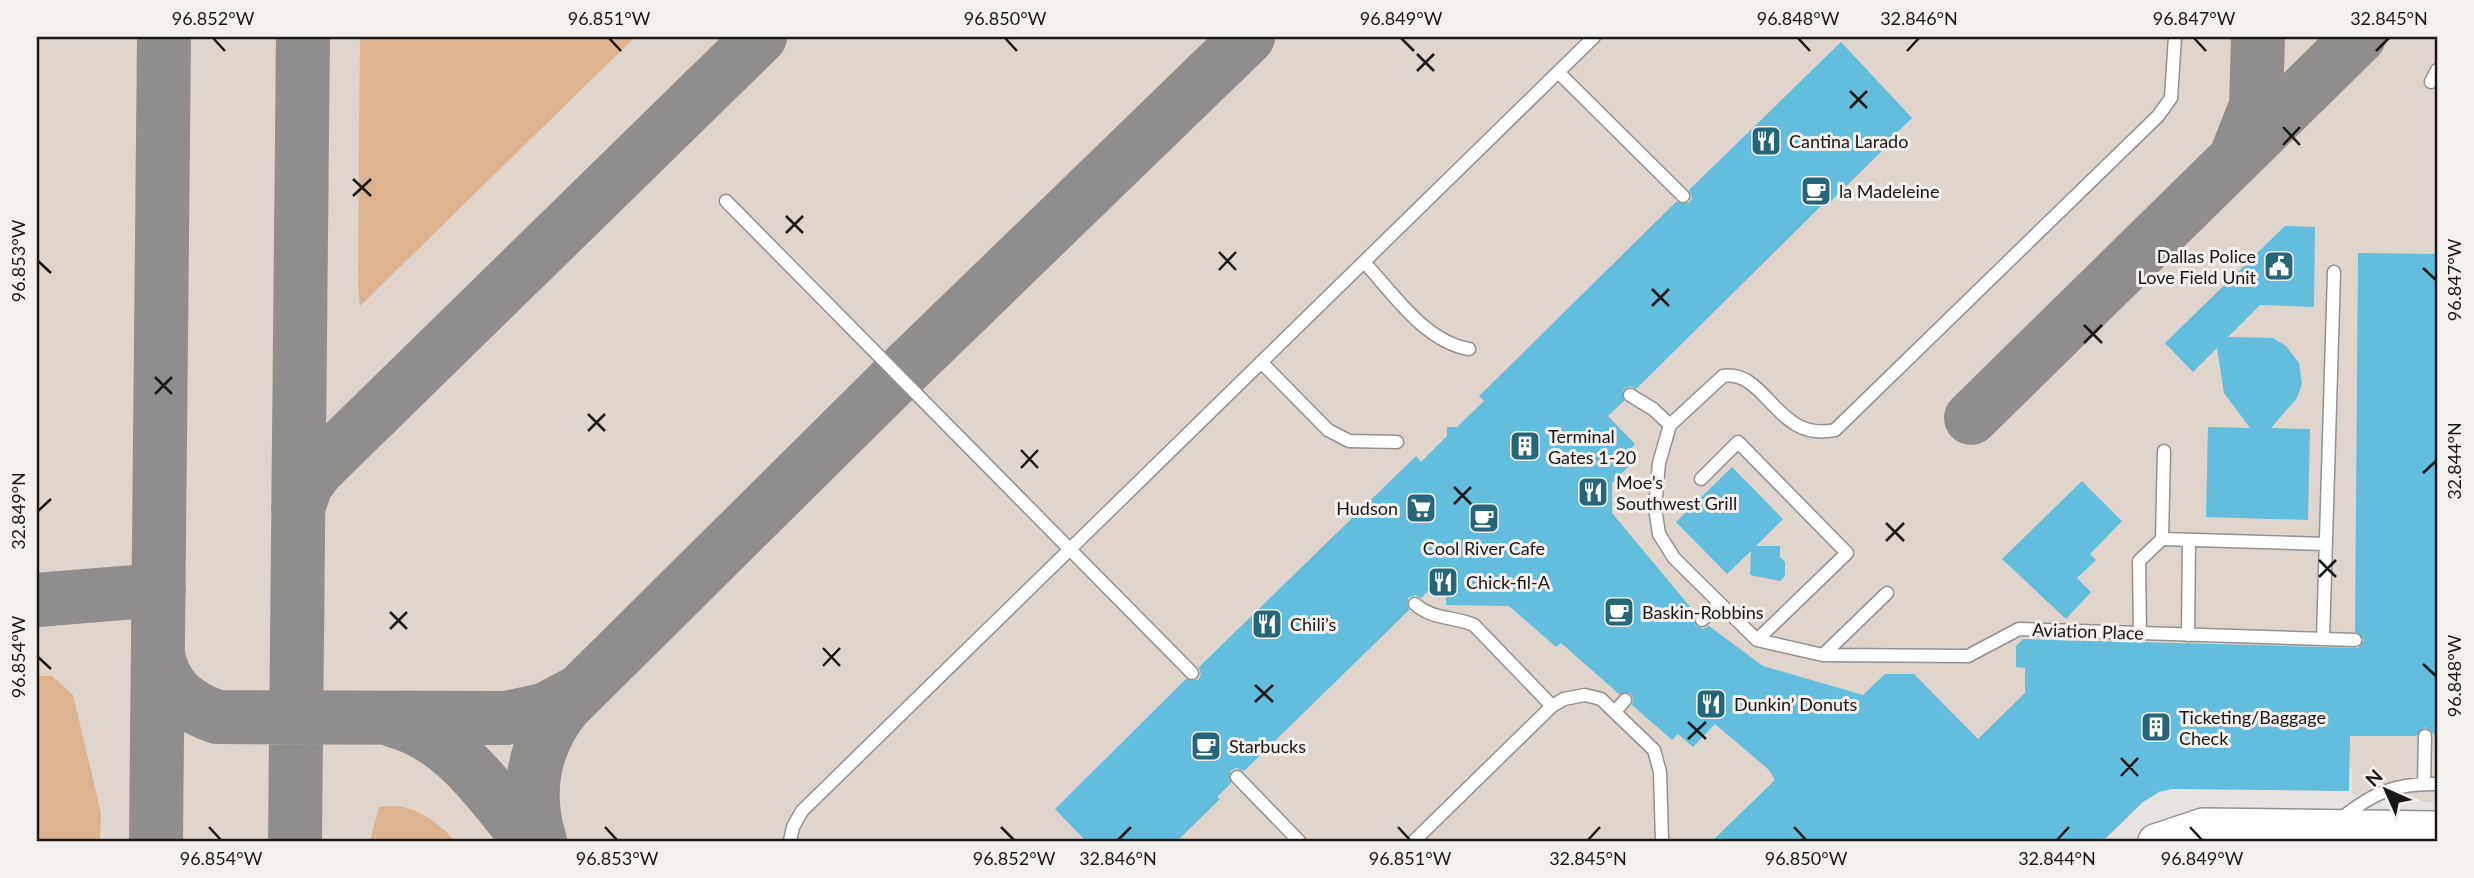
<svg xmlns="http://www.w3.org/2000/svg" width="2474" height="878" viewBox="0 0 2474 878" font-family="Lato,sans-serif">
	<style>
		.built { fill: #dfd5cd }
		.green { fill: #dcb28f }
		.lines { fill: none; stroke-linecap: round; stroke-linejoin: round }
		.taxiway { stroke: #908e8c; stroke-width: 54 }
		.building { fill: #63bddc }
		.service-casing { stroke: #93908e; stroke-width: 15 }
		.secondary-casing { stroke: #93908e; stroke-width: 36 }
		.service { stroke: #fff; stroke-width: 12 }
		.secondary { stroke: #fff; stroke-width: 33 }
		.ticks { fill: none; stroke: #191817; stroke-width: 2.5 }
		.labels { text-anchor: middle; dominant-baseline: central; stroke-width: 6; stroke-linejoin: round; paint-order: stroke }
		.poi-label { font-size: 18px; fill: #191817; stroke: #f3f0ed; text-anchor: start }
		.street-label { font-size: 18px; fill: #191817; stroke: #f3f0ed }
		.neatline { fill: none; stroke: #191817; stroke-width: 2.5 }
		.ticks-label { font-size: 18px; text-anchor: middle; fill: #191817 }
	</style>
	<rect width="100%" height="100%" fill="#e6e3e0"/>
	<!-- built -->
	<path class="built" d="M37,37H2437V803L2352,794V768H2321L2137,785L2078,841H37Z"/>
	<!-- green -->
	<path class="green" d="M360,37H635L360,306L358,284Z
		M37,676H52L73,695L101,813L100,841H37Z
		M392,806C417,806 439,823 455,841H370L379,807Z"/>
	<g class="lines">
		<!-- taxiway -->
		<path class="taxiway" d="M2237,154L2256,106L2258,37
			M1971,418L2359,37
			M298,508L306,485L317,470L760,37
			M37,600L159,590
			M158,654C163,688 186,706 217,717L506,718L544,710L578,692
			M392,720C455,736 491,794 530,841
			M156,841L164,37
			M295,841L303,37
			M540,841C525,793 533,745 565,706L897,377L1248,37"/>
	</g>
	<!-- building -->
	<path class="building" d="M1841,42L1912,118L1880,149L1882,151L1828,204L1825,202L1636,389L1630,386L1623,390L1624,401L1608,416L1635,444L1631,449L1639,456L1612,483V513L1696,614L1695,625L1703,629L1709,626L1763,666L1863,695L1885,674H1914L1978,739L2025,693V668L2016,667V646L2023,639L2358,648L2364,640L2355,631L2358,253L2437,254V737L2425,727L2416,736H2350L2349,791L2172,789L2159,792L2143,802L2103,841H1712L1775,780L1769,770L1715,724L1693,747L1678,734L1672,740L1632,705L1633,698L1630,693L1619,694L1561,643L1556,647L1509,606L1446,605L1447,572L1421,598L1415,595L1408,598L1409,610L1244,771L1236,768L1230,771L1231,783L1217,797L1220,799L1177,841H1086L1055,809L1186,679L1198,680L1201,675L1199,667L1416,456L1421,462L1447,436V427H1457L1484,401L1479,396L1676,202L1689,203L1692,198L1689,190Z
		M2285,226L2315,227L2314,307L2260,305L2228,337L2273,338L2286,346L2299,363L2302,384L2297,398L2271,428L2310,429L2308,520L2206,517L2208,427L2250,428L2224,393L2217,348L2193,372L2165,343Z
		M1732,467L1783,519L1756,546H1780V557L1785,562V576L1780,581L1750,575L1751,551L1727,574L1676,522Z
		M2082,481L2122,521L2090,554L2096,560L2077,578L2091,592L2066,619L2002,559Z"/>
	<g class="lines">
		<!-- service casing -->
		<g class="service-casing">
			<path id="service" d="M2175,37L2171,98L2158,116L1835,430C1776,443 1767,369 1723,376L1670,425L1659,463L1655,508L1659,534L1674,558L1757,640L1823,655L1968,656L2019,629L2355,640
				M1558,72L1683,196
				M2431,82L2437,70
				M726,201L1192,673
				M1364,262C1393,293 1425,342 1469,349
				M1261,362L1328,430L1349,441L1397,442
				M1630,395L1653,409L1670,425
				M1701,479L1738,442L1847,553L1757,640
				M2162,539L2164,451
				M1415,604C1433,620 1453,616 1474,625L1552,706
				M1702,620L1719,604
				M2140,633L2139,561L2162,539L2326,544
				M2188,635L2189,540
				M2323,639L2334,272
				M1823,655L1887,593
				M1615,712L1625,700
				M1237,777L1299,841
				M2424,784L2425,736
				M2339,820C2373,793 2394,783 2437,784
				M790,841L793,827L802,811L1594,37
				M1414,841L1552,706L1564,699L1585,695L1601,699L1654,750L1660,772L1662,841"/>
		</g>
		<!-- secondary casing -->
		<g class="secondary-casing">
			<path id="secondary" d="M2155,841L2203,825L2437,828"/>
		</g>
		<!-- service -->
		<use href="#service" class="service"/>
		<!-- secondary -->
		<use href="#secondary" class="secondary"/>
	</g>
	<!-- ticks -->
	<path class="ticks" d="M213,38L225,51M609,38L621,51M1005,38L1017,51M1401,38L1414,51M1798,38L1810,51M2194,38L2206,51M1907,51L1919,38M2376,51L2389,38M1417,54L1434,71M1417,71L1434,54M1850,91L1867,108M1850,108L1867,91M2283,127L2300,145M2283,145L2300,127M353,179L371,196M353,196L371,179M786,216L803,233M786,233L803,216M1219,252L1236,270M38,261L51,273M2423,268L2436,280M1219,270L1236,252M1652,289L1669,306M1652,306L1669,289M2084,325L2102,343M2084,343L2102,325M155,377L172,394M155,394L172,377M588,414L605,431M588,431L605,414M1021,450L1038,468M1021,468L1038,450M2423,473L2436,461M1454,487L1471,504M1454,504L1471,487M38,511L51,499M1886,523L1904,541M1886,541L1904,523M2319,560L2336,577M2319,577L2336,560M390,612L407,629M390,629L407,612M823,648L840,666M38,657L51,669M2423,664L2436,676M823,666L840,648M1255,685L1273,702M1255,702L1273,685M1688,722L1706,739M1688,739L1706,722M2121,758L2138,776M2121,776L2138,758M209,827L221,840M605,827L617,840M1001,827L1014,840M1398,827L1410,840M1794,827L1806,840M2190,827L2202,840M1118,840L1131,827M1588,840L1600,827M2057,840L2069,827"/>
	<!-- icons -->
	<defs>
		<g id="restaurant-square" transform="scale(1.575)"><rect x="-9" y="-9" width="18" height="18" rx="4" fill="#26667b" stroke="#f3f0ed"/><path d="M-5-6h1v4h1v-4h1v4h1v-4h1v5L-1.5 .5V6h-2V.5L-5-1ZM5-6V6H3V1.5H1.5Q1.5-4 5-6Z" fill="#fff"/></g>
		<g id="cafe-square" transform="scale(1.575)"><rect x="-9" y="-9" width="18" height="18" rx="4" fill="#26667b" stroke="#f3f0ed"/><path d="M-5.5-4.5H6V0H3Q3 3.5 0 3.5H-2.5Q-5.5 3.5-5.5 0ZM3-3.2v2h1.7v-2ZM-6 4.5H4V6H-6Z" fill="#fff"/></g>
		<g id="civic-square" transform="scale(1.575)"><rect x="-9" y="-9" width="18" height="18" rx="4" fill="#26667b" stroke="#f3f0ed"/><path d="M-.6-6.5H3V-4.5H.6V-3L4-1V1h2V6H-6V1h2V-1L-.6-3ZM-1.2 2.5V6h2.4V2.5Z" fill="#fff"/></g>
		<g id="building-square" transform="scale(1.575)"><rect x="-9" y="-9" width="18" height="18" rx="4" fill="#26667b" stroke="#f3f0ed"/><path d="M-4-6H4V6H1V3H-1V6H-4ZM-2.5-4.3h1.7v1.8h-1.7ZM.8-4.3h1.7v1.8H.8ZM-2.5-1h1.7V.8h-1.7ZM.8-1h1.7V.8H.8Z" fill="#fff"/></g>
		<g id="supermarket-square" transform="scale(1.575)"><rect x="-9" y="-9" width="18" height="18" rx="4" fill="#26667b" stroke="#f3f0ed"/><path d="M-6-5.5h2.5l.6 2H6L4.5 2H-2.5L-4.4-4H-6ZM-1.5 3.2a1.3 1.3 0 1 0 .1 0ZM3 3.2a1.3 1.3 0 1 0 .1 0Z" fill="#fff"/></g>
	</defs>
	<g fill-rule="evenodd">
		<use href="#restaurant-square" x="1766" y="141"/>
		<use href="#cafe-square" x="1816" y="191"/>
		<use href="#civic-square" x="2279" y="266"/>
		<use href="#building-square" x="1525" y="446"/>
		<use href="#restaurant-square" x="1593" y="492"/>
		<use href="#supermarket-square" x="1421" y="508"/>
		<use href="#cafe-square" x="1484" y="518"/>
		<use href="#restaurant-square" x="1443" y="582"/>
		<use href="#cafe-square" x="1619" y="612"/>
		<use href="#restaurant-square" x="1267" y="624"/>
		<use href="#restaurant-square" x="1711" y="704"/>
		<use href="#building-square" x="2156" y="727"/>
		<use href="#cafe-square" x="1206" y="746"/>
	</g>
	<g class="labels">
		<!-- poi labels -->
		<g class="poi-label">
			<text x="1789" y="141">Cantina Larado</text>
			<text x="1839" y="191">la Madeleine</text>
			<text x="2256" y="256" text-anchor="end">Dallas Police<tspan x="2256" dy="21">Love Field Unit</tspan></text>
			<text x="1548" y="436">Terminal<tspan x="1548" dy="21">Gates 1-20</tspan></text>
			<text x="1616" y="482">Moe’s<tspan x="1616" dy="21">Southwest Grill</tspan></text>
			<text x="1398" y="508" text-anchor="end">Hudson</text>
			<text x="1484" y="548" text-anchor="middle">Cool River Cafe</text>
			<text x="1466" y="582">Chick-fil-A</text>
			<text x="1642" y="612">Baskin-Robbins</text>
			<text x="1290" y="624">Chili’s</text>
			<text x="1734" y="704">Dunkin’ Donuts</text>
			<text x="2179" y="717">Ticketing/Baggage<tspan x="2179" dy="21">Check</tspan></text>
			<text x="1229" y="746">Starbucks</text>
		</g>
		<!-- street labels -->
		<g class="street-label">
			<text transform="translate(2088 631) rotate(2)">Aviation Place</text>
		</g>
	</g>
	<!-- border -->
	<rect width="2474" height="878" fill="none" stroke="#f3f0ed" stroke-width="77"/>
	<!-- north arrow -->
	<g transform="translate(2386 790) rotate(315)" stroke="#f3f0ed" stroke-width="5" paint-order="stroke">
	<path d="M0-5L12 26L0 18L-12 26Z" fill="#191817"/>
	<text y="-10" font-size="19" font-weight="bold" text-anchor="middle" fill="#191817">N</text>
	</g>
	<rect x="38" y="38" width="2398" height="802" class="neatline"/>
	<g class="ticks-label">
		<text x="213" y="25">96.852°W</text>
		<text x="609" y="25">96.851°W</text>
		<text x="1005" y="25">96.850°W</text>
		<text x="1401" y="25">96.849°W</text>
		<text x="1798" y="25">96.848°W</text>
		<text x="1919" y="25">32.846°N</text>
		<text x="2194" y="25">96.847°W</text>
		<text x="2389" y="25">32.845°N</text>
		<text transform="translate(19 261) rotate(-90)" y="6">96.853°W</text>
		<text transform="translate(2455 280) rotate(-90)" y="6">96.847°W</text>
		<text transform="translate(2455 461) rotate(-90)" y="6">32.844°N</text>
		<text transform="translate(19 511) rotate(-90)" y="6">32.849°N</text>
		<text transform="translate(19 657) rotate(-90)" y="6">96.854°W</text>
		<text transform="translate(2455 676) rotate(-90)" y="6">96.848°W</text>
		<text x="221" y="865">96.854°W</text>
		<text x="617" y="865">96.853°W</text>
		<text x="1014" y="865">96.852°W</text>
		<text x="1118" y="865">32.846°N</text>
		<text x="1410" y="865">96.851°W</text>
		<text x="1588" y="865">32.845°N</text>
		<text x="1806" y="865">96.850°W</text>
		<text x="2057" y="865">32.844°N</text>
		<text x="2202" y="865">96.849°W</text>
	</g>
</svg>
